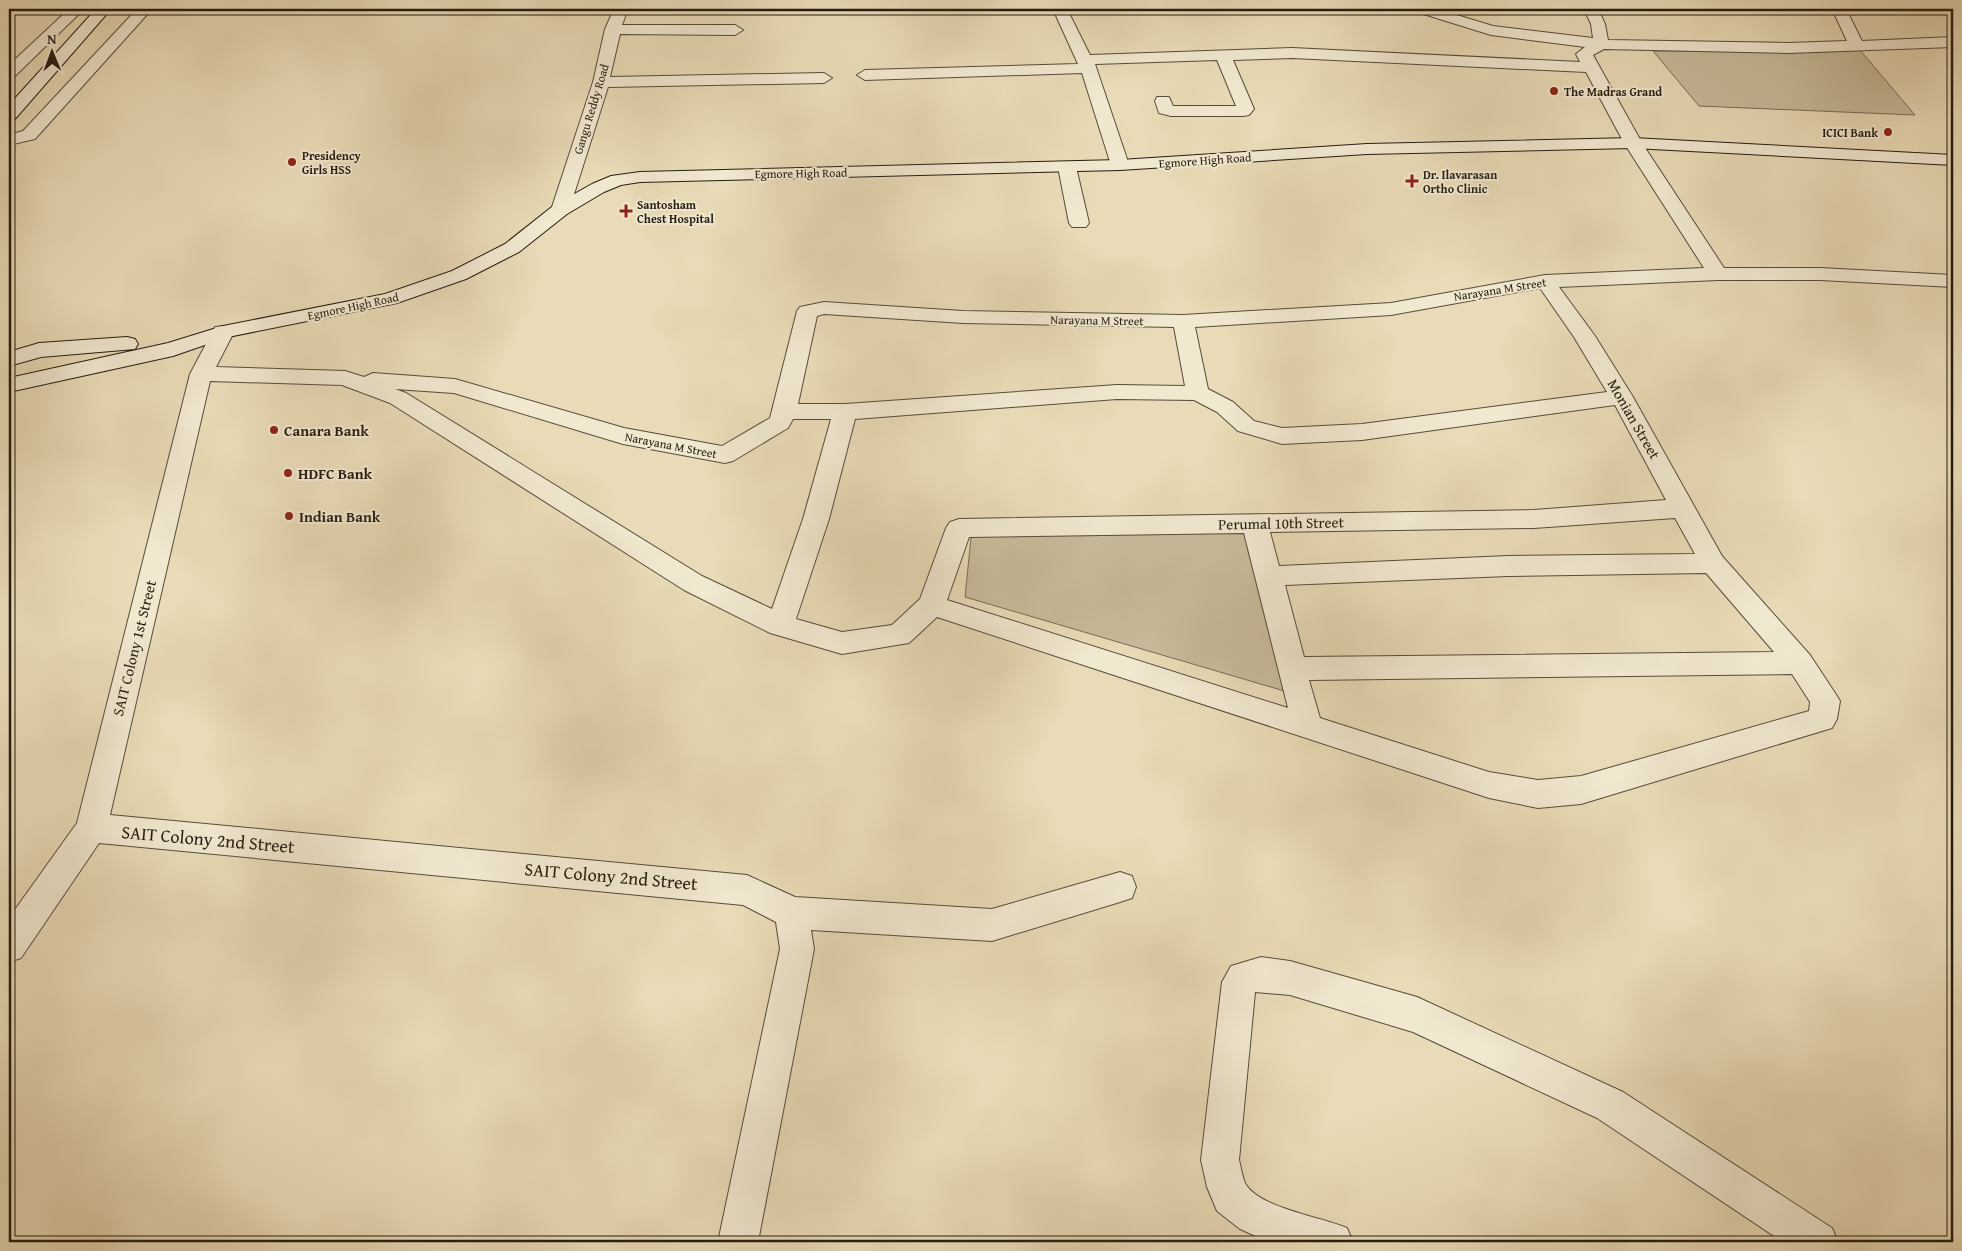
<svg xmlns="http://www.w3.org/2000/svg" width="1962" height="1251" viewBox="0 0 1962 1251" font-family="'Gentium Book Plus',serif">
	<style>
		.green { fill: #c8bb9b; stroke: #766c56 }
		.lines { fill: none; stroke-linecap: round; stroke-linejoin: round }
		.minor-casing { stroke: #564c3a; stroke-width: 2 }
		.secondary-casing { stroke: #251c11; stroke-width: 2 }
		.minor { fill: #f1e8d0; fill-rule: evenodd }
		.secondary { fill: #f1e8d0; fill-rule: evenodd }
		.poi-dot { fill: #8f2418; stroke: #f1e8d0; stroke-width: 2 }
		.labels { text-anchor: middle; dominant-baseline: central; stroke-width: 4; stroke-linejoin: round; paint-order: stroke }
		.far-poi-label { font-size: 12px; font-weight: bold; fill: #251c11; stroke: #f1e8d0; text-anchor: start }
		.far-street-label { font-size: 12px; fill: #251c11; stroke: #f1e8d0 }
		.street-label { font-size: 15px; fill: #251c11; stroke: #f1e8d0 }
		.poi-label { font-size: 15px; font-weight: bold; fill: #251c11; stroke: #f1e8d0; text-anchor: start }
		.near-street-label { font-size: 18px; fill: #251c11; stroke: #f1e8d0 }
	</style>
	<rect width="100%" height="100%" fill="#e9dbb7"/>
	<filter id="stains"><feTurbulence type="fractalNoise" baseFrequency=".004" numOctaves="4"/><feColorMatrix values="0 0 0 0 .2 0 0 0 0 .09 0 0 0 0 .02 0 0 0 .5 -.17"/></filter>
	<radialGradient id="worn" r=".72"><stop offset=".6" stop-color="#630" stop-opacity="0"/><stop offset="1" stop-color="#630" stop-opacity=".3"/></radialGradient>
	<!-- green -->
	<path class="green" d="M1860,50L1915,115L1699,106L1653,51Z
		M1252,527L1298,695L965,597L972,528Z"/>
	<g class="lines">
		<!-- minor casing -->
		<g class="minor-casing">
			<path id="minor" d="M69,9H84L15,76L9,78V65Z
				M137,9H152L35,139L9,145V135L23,131Z
				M614,9H628L622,25H735L743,30L735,35L620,34L610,77L824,73L832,78L824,83L608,87L569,210L567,214H553L551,210L593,82L605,29Z
				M1053,9H1067L1090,55L1292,48L1580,62L1576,54L1585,47L1491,35L1417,12L1415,9H1437L1493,26L1593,38L1591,24L1584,9H1598L1605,24L1608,40L1788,43L1847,41L1832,9H1846L1862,41L1953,37V47L1788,53L1604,49L1593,55L1642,143L1724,268H1820L1953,275V287L1820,280H1718L1559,287L1595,336L1633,397L1722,556L1810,655L1835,693L1840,701L1837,719L1832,728L1581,804L1538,808L1489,798L937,617L909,643L842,654L770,633L684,590L390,403L342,385L210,381L110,815L747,875L795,897L992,909L1120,872L1132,876L1136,887L1132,898L1120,902L992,941L811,930L814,949L758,1242H718L780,949L776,922L743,905L99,843L21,958L9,962V918L77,823L190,374L215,327L223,326L231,327L234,332L216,367L345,371L364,377L373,373L455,379L624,428L722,446L770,418L797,311L800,307L824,302L963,311L1183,315L1391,303L1545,275L1704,268L1624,143L1586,72L1292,58L1233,60L1254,109L1249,115L1243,116H1171L1159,113L1155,101L1157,97H1169L1173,106H1236L1217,60L1095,64L1129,165L1126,169H1114L1111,165L1082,73L865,80L857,75L865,70L1078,64ZM1540,288L1574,337L1607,392L1362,424L1282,428L1254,421L1233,402L1208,389L1195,327L1391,315ZM824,314L963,323L1174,327L1185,386L1117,385L845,404H798L817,316ZM395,389L454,393L623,444L725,463L733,461L788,428L793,419H831L803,519L772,609L702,576L406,393ZM1117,399L1194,400L1217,412L1238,431L1282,444L1362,440L1615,405L1666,500L1534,510L959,519L950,522L946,528L920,599L892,625L842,632L796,619L829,519L855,419ZM1675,518L1695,554L1508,556L1279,566L1270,532L1534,528ZM1244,533L1288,708L947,600L969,537ZM1706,573L1774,652L1304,657L1285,585L1508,576ZM1792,674L1810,702L1809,711L1581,776L1538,780L1489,772L1320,718L1309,680Z
				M1067,162L1073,163L1076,167L1089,223L1086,227H1072L1069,223L1058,167L1061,163Z
				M1261,957L1290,961L1417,997L1623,1092L1832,1228L1838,1242H1783L1597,1118L1413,1032L1290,995L1255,992L1239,1160C1241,1167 1242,1176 1245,1183C1258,1208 1322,1217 1347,1228L1353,1242H1269L1240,1229L1217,1211L1207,1187L1201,1160L1222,982L1231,966Z"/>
		</g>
		<!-- secondary casing -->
		<g class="secondary-casing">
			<path id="secondary" d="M96,9H111L15,119L9,120V105Z
				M1633,138L1953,155V165L1633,148L1367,154L1120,170L640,182L621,185L604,192L567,214L519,252L466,279L397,303L228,337L173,356L9,392V378L168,343L223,326L385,294L452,271L505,244L553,206L592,184L611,176L640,172L1120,160L1367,144Z
				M127,337L135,339L138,344L135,349L41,357L9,366V352L39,343Z"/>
		</g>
		<!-- minor -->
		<use href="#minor" class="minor"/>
		<!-- secondary -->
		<use href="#secondary" class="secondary"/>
	</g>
	<!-- markers -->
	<g class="poi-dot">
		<circle cx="1554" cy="91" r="5"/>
		<circle cx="1888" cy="132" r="5"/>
		<circle cx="292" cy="162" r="5"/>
		<path d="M1409.5 173.5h5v5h5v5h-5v5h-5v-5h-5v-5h5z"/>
		<path d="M623.5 203.5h5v5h5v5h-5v5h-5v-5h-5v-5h5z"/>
		<circle cx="274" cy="430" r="5"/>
		<circle cx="288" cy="473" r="5"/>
		<circle cx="289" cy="516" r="5"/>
	</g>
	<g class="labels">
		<!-- far-poi labels -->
		<g class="far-poi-label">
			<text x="1564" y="91">The Madras Grand</text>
			<text x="1878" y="132" text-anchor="end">ICICI Bank</text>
			<text x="302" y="155">Presidency<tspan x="302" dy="14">Girls HSS</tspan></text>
			<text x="1423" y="174">Dr. Ilavarasan<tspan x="1423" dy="14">Ortho Clinic</tspan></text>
			<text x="637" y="204">Santosham<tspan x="637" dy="14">Chest Hospital</tspan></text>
		</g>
		<!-- far-street labels -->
		<g class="far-street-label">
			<text transform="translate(591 109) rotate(-73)">Gangu Reddy Road</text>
			<text transform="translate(1205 160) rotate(-4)">Egmore High Road</text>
			<text transform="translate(801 173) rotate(-1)">Egmore High Road</text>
			<text transform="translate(1500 289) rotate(-9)">Narayana M Street</text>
			<text transform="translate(353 306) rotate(-12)">Egmore High Road</text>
			<text transform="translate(1097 320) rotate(1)">Narayana M Street</text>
			<text transform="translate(671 445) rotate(11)">Narayana M Street</text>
		</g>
		<!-- street labels -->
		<g class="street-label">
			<text transform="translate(1634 419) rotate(60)">Monian Street</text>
			<text transform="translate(1281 523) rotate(-1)">Perumal 10th Street</text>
			<text transform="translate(134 648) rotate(-76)">SAIT Colony 1st Street</text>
		</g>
		<!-- poi labels -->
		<g class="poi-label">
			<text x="284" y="430">Canara Bank</text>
			<text x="298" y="473">HDFC Bank</text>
			<text x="299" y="516">Indian Bank</text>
		</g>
		<!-- near-street labels -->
		<g class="near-street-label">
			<text transform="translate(208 839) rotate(5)">SAIT Colony 2nd Street</text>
			<text transform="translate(611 876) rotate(5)">SAIT Colony 2nd Street</text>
		</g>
	</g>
	<!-- margin -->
	<rect width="1962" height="1251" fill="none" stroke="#e9dbb7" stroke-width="30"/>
	<rect x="10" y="10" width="1942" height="1231" fill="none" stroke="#251c11" stroke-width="2.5"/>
	<rect x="15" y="15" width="1932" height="1221" fill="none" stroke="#251c11"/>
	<!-- north arrow -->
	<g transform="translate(52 52) rotate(359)" stroke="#f1e8d0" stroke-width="4" paint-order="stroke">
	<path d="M0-4L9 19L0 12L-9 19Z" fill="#251c11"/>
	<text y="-8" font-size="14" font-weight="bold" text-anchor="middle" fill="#251c11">N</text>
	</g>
	<rect width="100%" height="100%" filter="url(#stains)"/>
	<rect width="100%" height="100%" fill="url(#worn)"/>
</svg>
